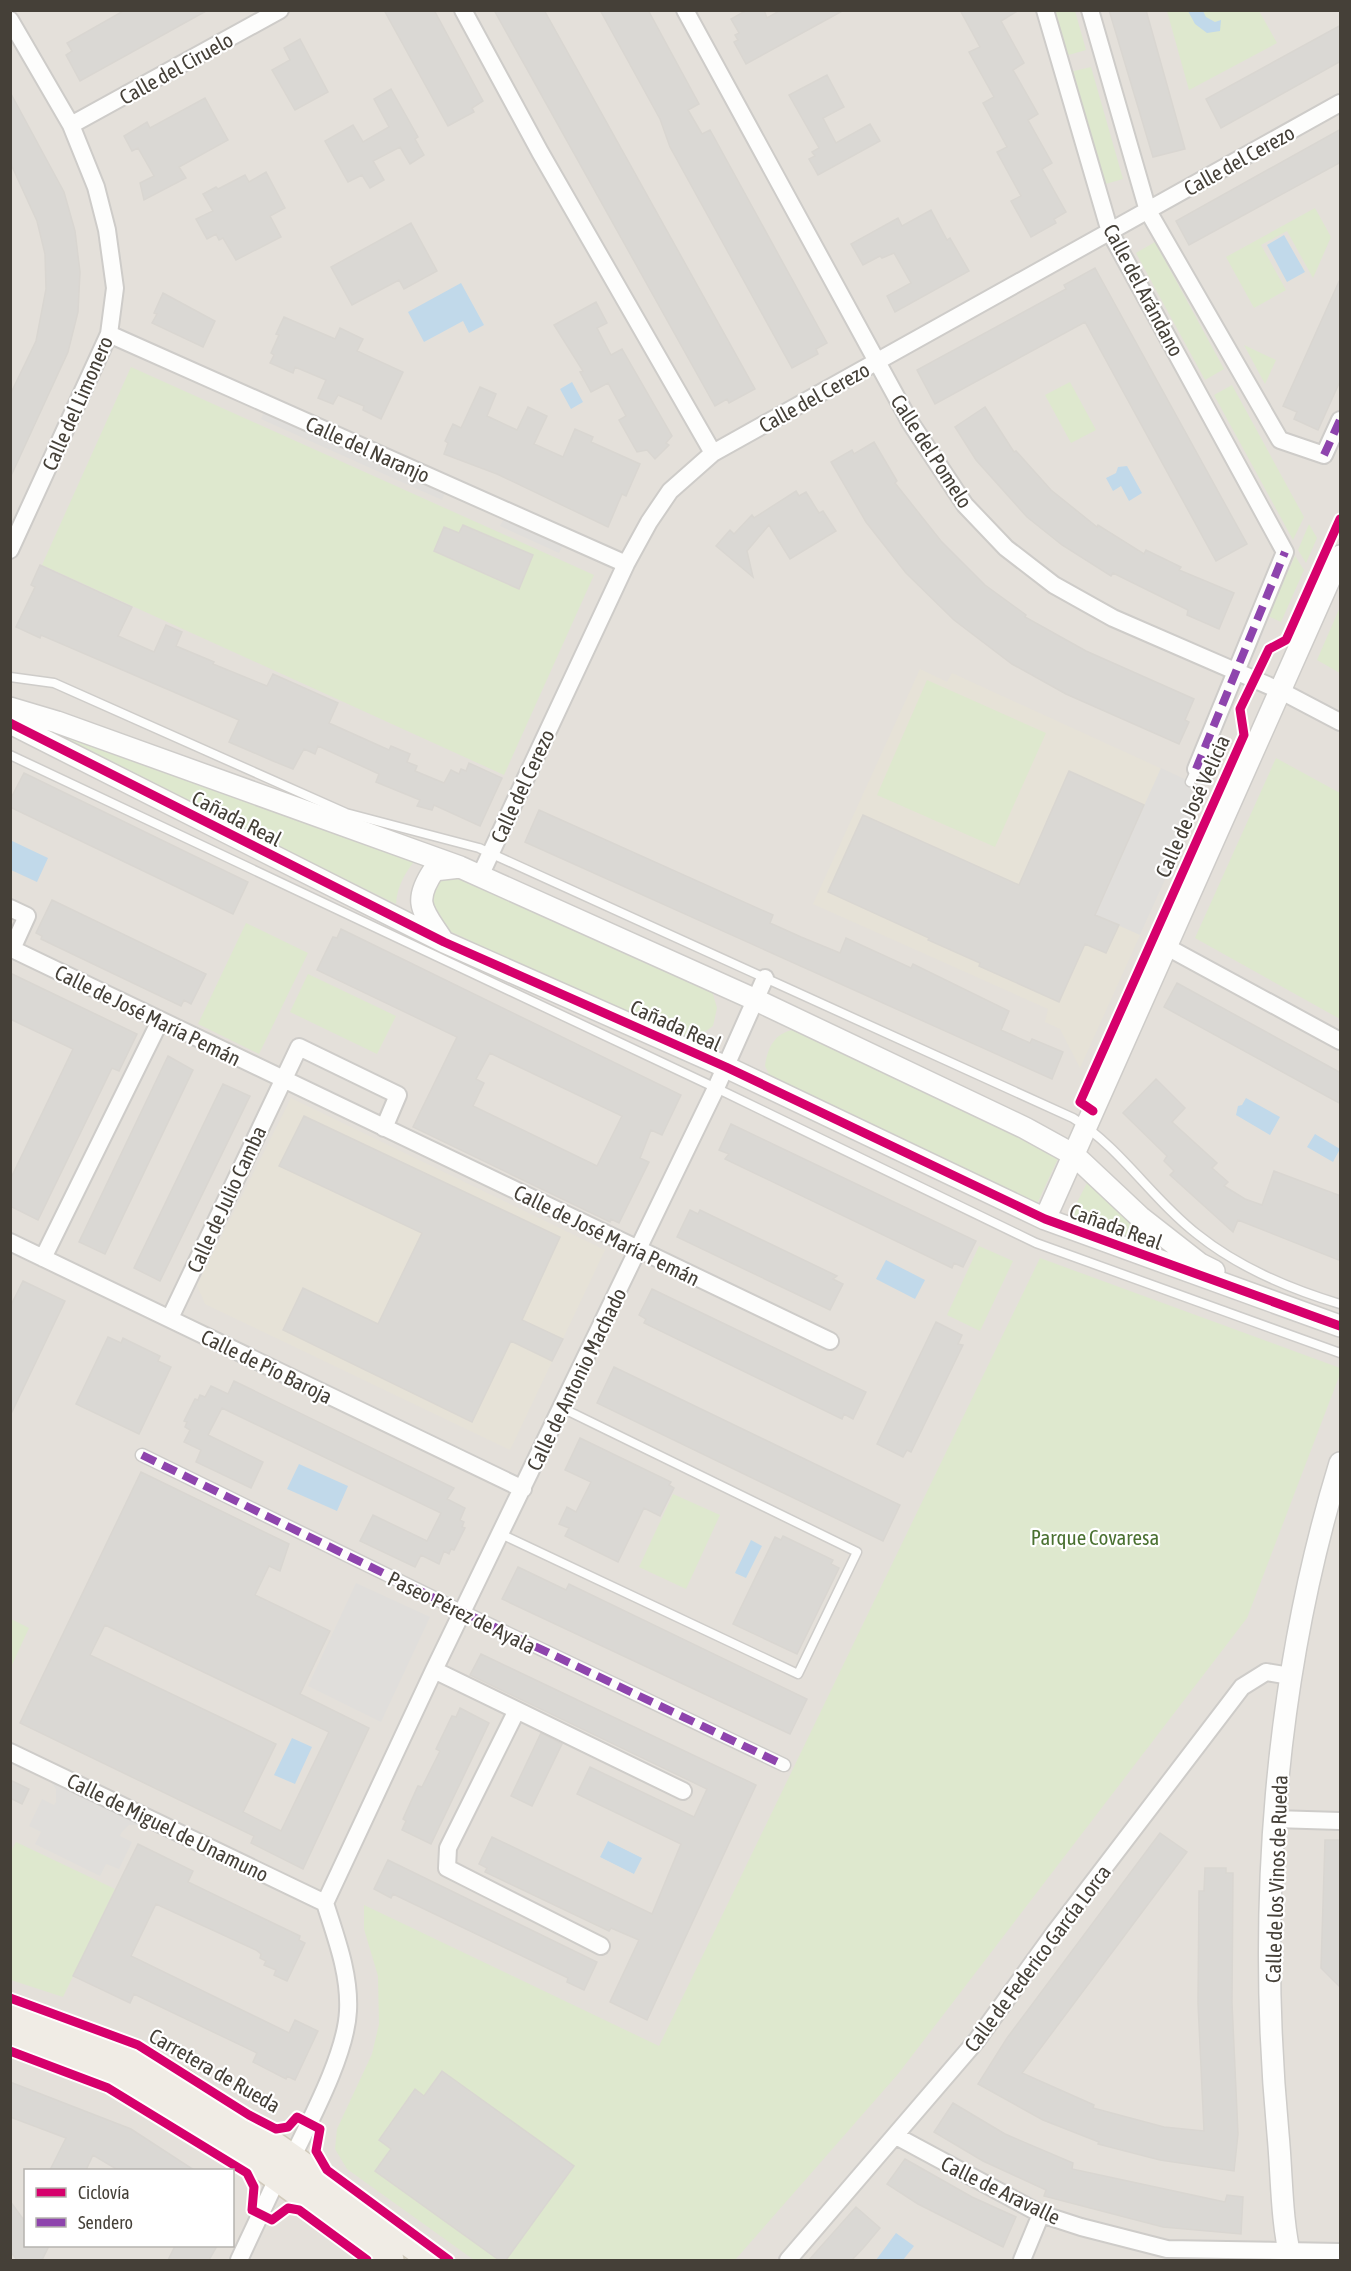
<svg xmlns="http://www.w3.org/2000/svg" width="1351" height="2271" viewBox="0 0 1351 2271" font-family="'Asap Condensed',sans-serif">
	<style>
		.residential { fill: #e4e0da; fill-rule: evenodd }
		.education { fill: #e6e2d7 }
		.green { fill: #dee8ce }
		.parking { fill: #e0dedb }
		.water { fill: #c1d9ea }
		.building { fill: #dad8d4; stroke: #d9d6d1; stroke-width: 1.5; fill-rule: evenodd }
		.lines { fill: none; stroke-linecap: round; stroke-linejoin: round }
		.service-casing { stroke: #ceccc9; stroke-width: 11 }
		.pedestrian-casing { stroke: #ceccc9; stroke-width: 15 }
		.minor-casing { stroke: #ceccc9; stroke-width: 20 }
		.tertiary-casing { stroke: #ceccc9; stroke-width: 24 }
		.primary-casing { stroke: #d1cabb; stroke-width: 30 }
		.service { stroke: #fdfdfc; stroke-width: 8 }
		.pedestrian { stroke: #fdfdfc; stroke-width: 12 }
		.minor { stroke: #fdfdfc; stroke-width: 16 }
		.tertiary { stroke: #fdfdfc; stroke-width: 21 }
		.primary { stroke: #f0ece5; stroke-width: 27 }
		.quiet { stroke: #8e44ad; stroke-width: 8; stroke-dasharray: 15 8; stroke-linecap: butt }
		.cycleway-casing { stroke: #fff; stroke-width: 13 }
		.cycleway { stroke: #d6006c; stroke-width: 9 }
		.labels { text-anchor: middle; dominant-baseline: central; stroke-width: 4.5; stroke-linejoin: round; paint-order: stroke }
		.street-label { font-size: 21px; fill: #454038; stroke: #fff }
		.park-label { font-size: 21px; fill: #4a7131; stroke: #fff }
	</style>
	<rect width="100%" height="100%" fill="#f1efeb"/>
	<!-- residential -->
	<path class="residential" d="M11,11H1340V2260H11ZM26,2170H232V2246H26Z"/>
	<!-- education -->
	<path class="education" d="M920,669L947,682L952,673L1206,789L1080,1068L1060,1029L1045,1022L1048,1009L813,904Z
		M291,1098L605,1250L510,1450L205,1304L197,1285Z"/>
	<!-- green -->
	<path class="green" d="M1052,11H1075L1086,50L1065,56Z
		M1167,11H1259L1277,43L1189,90Z
		M1091,67L1123,179L1102,185L1070,72Z
		M1315,208L1331,237L1313,278L1287,231L1261,245L1286,290L1254,308L1226,257Z
		M1155,242L1224,369L1205,380L1136,253Z
		M1244,345L1276,360L1265,384Z
		M131,367L594,575L504,775L42,565Z
		M1070,382L1096,430L1071,443L1045,395Z
		M1232,385L1304,517L1293,540L1214,395Z
		M1309,524L1317,538L1306,563L1298,550Z
		M1295,556L1304,570L1281,622L1268,616Z
		M1340,607V673L1317,660Z
		M927,680L1046,733L995,847L877,795Z
		M45,727L419,856C407,869 397,885 396,904L45,731Z
		M1276,758L1340,793V1019L1195,938Z
		M455,873L712,991L717,1008L713,1026L699,1036L681,1038L447,930C432,907 422,887 455,873Z
		M246,923L308,953L259,1054L198,1024Z
		M308,974L396,1016L377,1054L290,1012Z
		M799,1029L1061,1152L1036,1206L774,1084L765,1066C768,1045 776,1031 799,1029Z
		M1090,1177L1206,1270L1068,1220Z
		M979,1246L1013,1261L980,1331L947,1315Z
		M1040,1258L1340,1368V1374L1247,1618L898,2074L735,2260H474L347,2169L335,2149L337,2129L372,2054L379,2024L378,1976L364,1929V1905L659,2046Z
		M673,1494L720,1515L686,1589L639,1567Z
		M11,1619L29,1628L11,1667Z
		M16,1842L115,1889L63,1997L11,1980L10,1853Z"/>
	<!-- parking -->
	<path class="parking" d="M267,406L447,488L442,500L261,419Z
		M506,514L565,541L559,553L500,526Z
		M1161,768L1206,789L1140,935L1095,915Z
		M356,1583L430,1617L381,1722L308,1686Z
		M55,1773L145,1816L142,1825H129L122,1832L120,1836L132,1842L119,1869L106,1864L100,1876L35,1844L41,1832L29,1826L42,1799L54,1805L56,1802V1789L51,1782Z"/>
	<!-- water -->
	<path class="water" d="M1188,11H1203L1206,17L1215,22L1221,20L1220,31L1207,33L1195,24Z
		M1284,235L1305,272L1287,282L1267,245Z
		M461,283L484,325L469,333L463,321L424,342L408,312Z
		M572,382L583,402L571,409L560,389Z
		M1127,466L1142,493L1129,501L1121,486L1113,491L1106,478L1116,473L1118,467Z
		M10,840L48,858L37,882L11,870Z
		M1246,1098L1280,1117L1270,1135L1236,1115L1238,1106L1242,1105Z
		M1315,1134L1340,1149L1333,1162L1307,1147Z
		M886,1260L925,1280L915,1299L876,1279Z
		M299,1464L348,1486L337,1511L287,1489Z
		M751,1540L762,1546L746,1578L735,1573Z
		M292,1738L312,1747L295,1784L274,1775Z
		M608,1841L642,1858L634,1874L600,1857Z
		M896,2233L914,2246L903,2260H876Z"/>
	<!-- building -->
	<path class="building" d="M125,10H208L80,81L66,55L72,51L67,43Z
		M384,10H434L483,101L472,108L474,112L448,126Z
		M494,10H544L755,389L729,403L727,399L715,406Z
		M600,10H648L699,104L688,110L702,134L710,130L827,343L816,349L818,354L792,368L670,147L660,119Z
		M747,10H764L767,18L781,10H844L746,64L734,42L738,40L735,35L739,33L731,19Z
		M960,10H1019L1001,21L1024,63L1013,70L1038,114L1028,120L1052,163L1042,169L1066,212L1054,219L1056,223L1031,237L1011,201L1021,196L997,152L1007,147L983,103L994,97L969,52L980,47Z
		M1109,10H1146L1185,149L1153,157Z
		M1341,25V61L1221,128L1206,99Z
		M300,39L328,92L295,110L272,70L290,60L284,48Z
		M827,75L844,107L823,118L836,143L870,124L880,141L818,175L809,159L815,156L812,152L819,148L789,95Z
		M391,89L418,137L415,139L424,155L410,164L400,147L373,161L384,180L370,188L362,175L348,182L325,141L353,125L363,142L389,127L374,99Z
		M10,92L64,192L75,231L80,272L78,312L68,352L10,478V395L36,341L46,289L45,254L37,221L10,162Z
		M205,98L228,140L179,167L186,178L144,200L140,183L154,176L138,148L132,151L124,136L147,122L150,128Z
		M1341,129V162L1189,245L1176,221Z
		M266,172L285,208L270,216L281,237L236,260L223,238L219,240L216,234L207,239L196,219L213,211L203,194L216,187L218,189L245,175L249,182Z
		M931,210L947,240L950,238L969,271L895,312L887,296L911,283L894,253L882,258L880,256L863,265L851,244L898,218L902,226Z
		M411,223L437,271L404,289L399,280L352,305L331,267Z
		M1095,268L1247,544L1216,561L1085,322L935,404L917,370L1066,289L1064,285Z
		M1341,277V379L1318,430L1294,419L1297,412L1283,406Z
		M163,293L215,321L203,347L152,323L157,314L154,313Z
		M596,302L607,323L597,328L611,355L622,349L672,436L666,443L669,445L655,459L647,450L637,452L619,420L626,416L608,383L591,392L580,372L583,371L554,325Z
		M284,317L335,339L340,328L363,339L357,351L403,372L381,419L363,410L364,406L338,395L333,404L318,398L326,380L295,367L293,373L270,363L274,355L271,353L279,335L276,334Z
		M480,387L496,394L487,416L517,430L528,407L547,416L534,444L563,457L575,429L593,437L591,442L640,464L626,496L622,494L608,527L497,474L444,454L448,443L445,441L453,424L461,428Z
		M985,407L1014,452L1016,451L1051,490L1097,527L1098,525L1144,554L1146,550L1181,567L1179,570L1234,593L1219,629L1187,615L1188,610L1113,573L1111,576L1062,545L1027,517L976,460L955,427Z
		M874,442L897,481L895,483L941,541L985,585L1026,615L1025,617L1086,651L1194,699L1185,720L1189,722L1179,744L1066,694L1012,664L954,620L906,573L866,522L831,462L852,450L854,454Z
		M796,491L799,496L806,492L819,513L823,511L836,531L790,559L769,525L747,551L753,577L716,546L730,530L734,534L752,515L754,518Z
		M463,525L533,555L519,589L434,551L444,527L459,533Z
		M40,565L132,607L118,636L154,652L166,625L182,632L176,646L214,662L213,664L267,686L273,674L338,703L329,723L389,750L391,746L410,754L407,762L417,766L415,771L444,783L451,770L459,774L461,769L466,771L469,763L502,778L480,826L434,805L432,810L417,806L420,800L376,782L379,774L318,746L315,754L304,749L293,769L273,761L229,742L239,720L41,635L40,638L16,627L35,587L31,585Z
		M1069,771L1144,805L1095,915L1119,925L1106,953L1085,944L1059,1002L979,966L980,963L928,940L929,938L828,892L863,815L1019,885Z
		M24,773L248,882L233,914L10,807V800Z
		M539,810L773,915L770,923L801,937L840,953L846,938L911,968L913,964L1009,1011L1001,1030L1030,1043L1032,1039L1063,1052L1052,1079L525,842Z
		M52,900L206,974L191,1004L184,1000L181,1006L41,939L42,936L36,933Z
		M341,929L681,1095L662,1135L651,1130L640,1158L649,1162L619,1223L611,1219L610,1222L413,1127L457,1037L317,970L333,937L337,938ZM490,1053L622,1116L597,1166L473,1106L484,1083L476,1079Z
		M10,973L137,1034L119,1071L112,1068L38,1220L10,1206V1180L73,1049L10,1019Z
		M1177,983L1341,1073V1104L1164,1007Z
		M168,1056L193,1070L105,1254L79,1242Z
		M1156,1079L1185,1108L1172,1122L1217,1163L1212,1168L1228,1182L1224,1186L1245,1199L1262,1205L1274,1171L1341,1196V1261L1238,1220L1233,1232L1170,1175L1174,1171L1164,1161L1167,1156L1123,1113Z
		M223,1084L250,1096L160,1281L134,1268Z
		M304,1116L560,1237L522,1320L563,1339L552,1361L511,1341L472,1422L283,1330L303,1288L378,1324L422,1233L279,1166Z
		M731,1124L976,1241L963,1267L954,1263L952,1268L725,1159L729,1154L719,1150Z
		M690,1210L698,1214L700,1210L837,1276L833,1279L843,1284L830,1310L677,1237Z
		M23,1281L65,1301L10,1416V1307Z
		M652,1289L866,1392L853,1419L844,1414L842,1419L644,1323L646,1319L639,1315Z
		M936,1322L962,1335L958,1344L963,1345L911,1452L907,1450L903,1457L877,1444Z
		M108,1337L121,1343L123,1338L135,1344L160,1356L158,1361L171,1367L139,1434L76,1404Z
		M614,1367L900,1505L883,1541L597,1403Z
		M234,1381L454,1488L447,1499L465,1508L460,1520L464,1522L462,1527L465,1528L454,1550L451,1549L449,1554L444,1551L439,1564L421,1555L415,1567L360,1541L373,1515L427,1541L441,1513L222,1408L208,1435L263,1462L251,1488L196,1462L201,1450L184,1442L190,1430L185,1427L187,1422L184,1421L195,1399L198,1400L200,1395L205,1397L211,1386L228,1394Z
		M580,1438L671,1482L669,1485L674,1488L660,1516L644,1508L618,1562L565,1536L569,1528L559,1524L567,1507L576,1512L591,1482L565,1470Z
		M141,1472L289,1544L280,1571L269,1566L255,1595L330,1631L300,1694L369,1728L303,1869L251,1843L254,1836L20,1723ZM105,1625L329,1732L281,1831L243,1812L276,1744L90,1655Z
		M783,1536L833,1560L831,1564L839,1568L797,1654L733,1624L775,1537L781,1540Z
		M518,1567L566,1590L569,1584L807,1699L790,1734L502,1599Z
		M481,1654L756,1785L647,2020L610,2002L639,1940L611,1928L609,1931L485,1872L487,1868L479,1864L492,1837L652,1914L681,1844L577,1794L590,1767L694,1817L707,1789L470,1675Z
		M460,1708L489,1723L431,1844L402,1830L406,1821L403,1819L418,1786L422,1787L440,1751L436,1749L452,1716L456,1717Z
		M541,1733L562,1744L532,1806L511,1796Z
		M10,1780L29,1789L22,1804L10,1798Z
		M1160,1833L1187,1852L1022,2073L1094,2105L1093,2108L1164,2127L1204,2131L1198,2003L1199,1891H1204L1205,1868H1226V1873H1233L1232,2003L1238,2134L1234,2171L1160,2160L1098,2144L1099,2142L1043,2120L978,2084L1007,2038Z
		M1325,1840H1341V1988L1321,1968Z
		M138,1844L193,1871L188,1882L300,1936L299,1940L305,1943L287,1981L274,1975L276,1970L264,1965L266,1961L260,1958L261,1954L256,1950L156,1904L131,1956L289,2033L295,2020L318,2031L295,2080L287,2076L286,2079L253,2062L257,2053L134,1994L130,2003L73,1976Z
		M388,1860L597,1962L584,1990L567,1982L568,1978L393,1894L391,1898L374,1889Z
		M442,2071L574,2166L506,2260H499L375,2171L391,2149L379,2140L415,2089L424,2096Z
		M10,2082L131,2129L194,2170H118L93,2155L86,2170H50L66,2138L10,2117Z
		M953,2103L1005,2134L1073,2163L1072,2169L1225,2202L1227,2195L1243,2197L1241,2234L1163,2227L1044,2196L1046,2190L983,2161L934,2132Z
		M905,2159L972,2197L1016,2217L1003,2247L918,2204L887,2184Z
		M10,2201L26,2223V2246H49L42,2260H17L10,2251Z
		M856,2207L880,2228L865,2246L852,2260H809Z
		M175,2246H217L209,2260H168Z"/>
	<g class="lines">
		<!-- service casing -->
		<g class="service-casing">
			<path id="service" d="M10,677L54,683L346,813L479,848L1073,1118C1121,1148 1152,1199 1197,1234C1238,1267 1290,1289 1340,1304
				M10,755L716,1088L1036,1243L1340,1353
				M1190,782L1196,769
				M501,1534L798,1674L857,1552L562,1408"/>
		</g>
		<!-- pedestrian casing -->
		<g class="pedestrian-casing">
			<path id="pedestrian" d="M142,1455L463,1612L784,1765"/>
		</g>
		<!-- minor casing -->
		<g class="minor-casing">
			<path id="minor" d="M463,10L540,152L713,453
				M685,10L910,422L965,505L1006,548L1054,585L1113,618L1281,691L1340,722
				M1045,10L1110,232L1285,552L1196,769
				M1090,10L1148,211L1280,440L1324,455L1340,420
				M10,20L71,125L96,187L107,230L115,288L109,334L10,550
				M71,125L280,10
				M109,334L626,564
				M480,876L626,564L649,522L670,491L713,453L1340,103
				M10,908L27,916L12,949
				M1167,947L1340,1041
				M10,948L830,1341
				M10,1242L523,1489
				M43,1258L160,1021
				M170,1318L299,1047L398,1095L384,1128
				M434,1670L683,1791
				M516,1712L448,1848L447,1868L601,1946
				M10,1752L325,1903
				M1274,1819L1340,1821
				M896,2136L1041,2214L1081,2227L1167,2249L1340,2252
				M292,2158C311,2119 346,2054 348,2011C350,1974 336,1938 325,1903L434,1670L716,1088L765,978
				M239,2260L277,2179
				M788,2260L977,2040L1055,1932L1242,1687L1266,1672L1290,1676
				M1022,2260L1041,2214"/>
		</g>
		<!-- tertiary casing -->
		<g class="tertiary-casing">
			<path id="tertiary" d="M10,708L57,722L460,867L756,1000L1025,1128L1074,1155L1140,1217L1200,1264L1214,1271
				M10,723L444,942L726,1067L1045,1219L1340,1326
				M443,941C424,911 411,904 434,870L460,867
				M1045,1219L1340,556
				M1291,2260C1281,2220 1282,2175 1278,2134C1257,1910 1274,1678 1340,1463"/>
		</g>
		<!-- primary casing -->
		<g class="primary-casing">
			<path id="primary" d="M10,2011L113,2047L182,2082L292,2158L433,2260
				M10,2032C148,2071 275,2177 390,2260"/>
		</g>
		<!-- service -->
		<use href="#service" class="service"/>
		<!-- pedestrian -->
		<use href="#pedestrian" class="pedestrian"/>
		<!-- minor -->
		<use href="#minor" class="minor"/>
		<!-- tertiary -->
		<use href="#tertiary" class="tertiary"/>
		<!-- primary -->
		<use href="#primary" class="primary"/>
		<!-- quiet -->
		<path class="quiet" d="M1324,455L1340,420
			M1196,769L1285,552
			M142,1455L463,1612L784,1765"/>
		<!-- cycleway casing -->
		<g class="cycleway-casing">
			<path id="cycleway" d="M10,723L444,942L726,1067L1045,1219L1340,1326
				M1093,1111L1080,1102L1244,735L1240,709L1269,649L1286,640L1340,519
				M10,1998L138,2045L249,2115L276,2129L288,2127L297,2117L320,2129L316,2151L327,2170L449,2260
				M10,2051L108,2088L247,2173L254,2187L252,2210L272,2220L288,2208L299,2210L367,2260"/>
		</g>
		<!-- cycleway -->
		<use href="#cycleway" class="cycleway"/>
	</g>
	<g class="labels">
		<!-- street labels -->
		<g class="street-label">
			<text transform="translate(176 68) rotate(-29)">Calle del Ciruelo</text>
			<text transform="translate(1239 160) rotate(-29)">Calle del Cerezo</text>
			<text transform="translate(1144 290) rotate(62)">Calle del Arándano</text>
			<text transform="translate(814 397) rotate(-29)">Calle del Cerezo</text>
			<text transform="translate(77 403) rotate(-66)">Calle del Limonero</text>
			<text transform="translate(368 449) rotate(24)">Calle del Naranjo</text>
			<text transform="translate(932 451) rotate(57)">Calle del Pomelo</text>
			<text transform="translate(522 786) rotate(-65)">Calle del Cerezo</text>
			<text transform="translate(1192 806) rotate(-66)">Calle de José Velicia</text>
			<text transform="translate(237 818) rotate(27)">Cañada Real</text>
			<text transform="translate(148 1015) rotate(26)">Calle de José María Pemán</text>
			<text transform="translate(676 1025) rotate(24)">Cañada Real</text>
			<text transform="translate(226 1199) rotate(-65)">Calle de Julio Camba</text>
			<text transform="translate(1116 1226) rotate(20)">Cañada Real</text>
			<text transform="translate(607 1235) rotate(26)">Calle de José María Pemán</text>
			<text transform="translate(267 1366) rotate(26)">Calle de Pío Baroja</text>
			<text transform="translate(576 1379) rotate(-64)">Calle de Antonio Machado</text>
			<text transform="translate(462 1612) rotate(26)">Paseo Pérez de Ayala</text>
			<text transform="translate(168 1827) rotate(26)">Calle de Miguel de Unamuno</text>
			<text transform="translate(1276 1879) rotate(-88)">Calle de los Vinos de Rueda</text>
			<text transform="translate(1037 1958) rotate(-53)">Calle de Federico García Lorca</text>
			<text transform="translate(215 2070) rotate(30)">Carretera de Rueda</text>
			<text transform="translate(1001 2190) rotate(26)">Calle de Aravalle</text>
		</g>
		<!-- park labels -->
		<g class="park-label">
			<text x="1095" y="1537">Parque Covaresa</text>
		</g>
	</g>
	<!-- border -->
	<rect width="1351" height="2271" fill="none" stroke="#454038" stroke-width="24"/>
	<!-- legend -->
	<rect x="24" y="2169" width="210" height="78" fill="#ffffff" stroke="#b5b3af" stroke-width="1.5"/>
	<rect x="36" y="2188" width="30" height="9" fill="#d6006c" stroke="#b5b3af" stroke-width="1.5"/>
	<text x="78" y="2199" font-size="18" fill="#454038">Ciclovía</text>
	<rect x="36" y="2218" width="30" height="9" fill="#8e44ad" stroke="#b5b3af" stroke-width="1.5"/>
	<text x="78" y="2229" font-size="18" fill="#454038">Sendero</text>
</svg>
